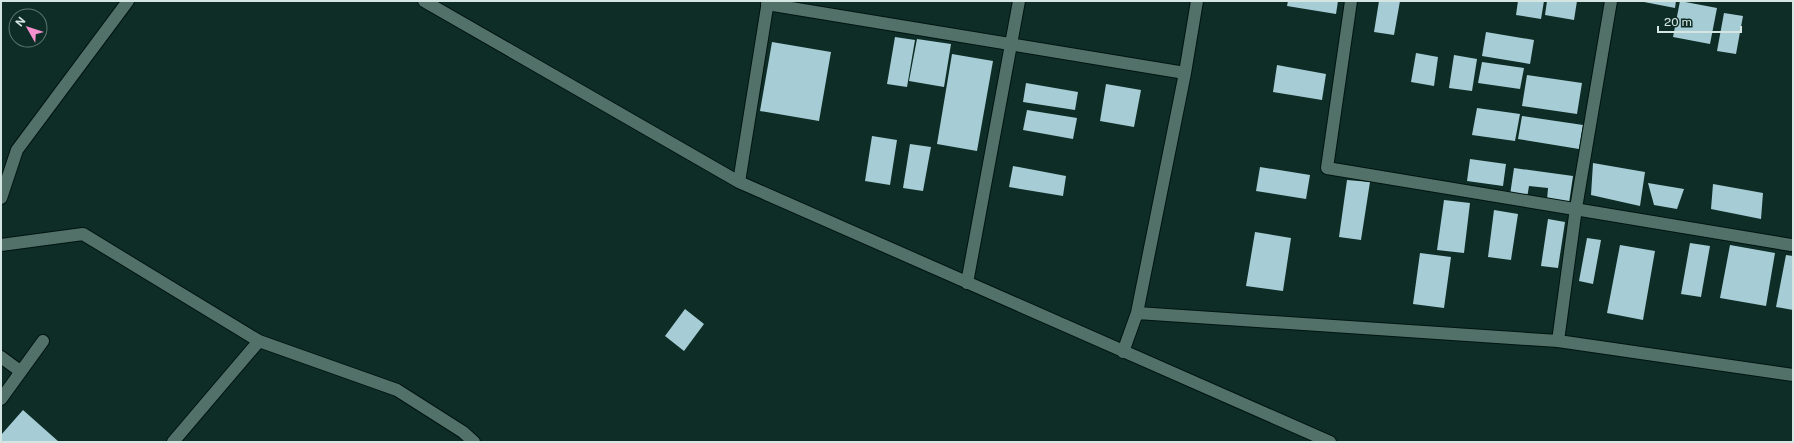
<svg xmlns="http://www.w3.org/2000/svg" width="1794" height="443" viewBox="0 0 1794 443" font-family="'Public Sans',sans-serif">
	<style>
		.building { fill: #a6cdd5 }
		.lines { fill: none; stroke-linecap: round; stroke-linejoin: round }
		.minor-casing { stroke: #001410; stroke-width: 14 }
		.minor { stroke: #527169; stroke-width: 12 }
	</style>
	<rect width="100%" height="100%" fill="#0e2d27"/>
	<!-- building -->
	<path class="building" d="M1288,1H1338L1336,14L1287,6Z
		M1379,1H1400L1394,35L1374,32Z
		M1518,1H1544L1541,19L1516,15Z
		M1547,1H1577L1574,20L1545,15Z
		M1639,1H1676L1675,8Z
		M1680,1L1717,8L1710,44L1673,37Z
		M1724,13L1743,16L1736,54L1717,51Z
		M1486,32L1534,40L1530,64L1482,56Z
		M895,37L915,40L907,87L887,84Z
		M917,39L951,44L944,87L909,81Z
		M772,42L831,52L819,121L760,111Z
		M1416,53L1438,57L1434,86L1411,82Z
		M952,54L993,61L977,151L937,144Z
		M1454,55L1477,59L1472,91L1449,88Z
		M1482,62L1524,68L1520,89L1478,83Z
		M1277,65L1326,74L1322,100L1273,92Z
		M1527,75L1582,83L1577,114L1522,106Z
		M1026,83L1078,92L1075,110L1023,102Z
		M1106,84L1141,90L1134,127L1100,121Z
		M1477,108L1520,114L1515,141L1472,135Z
		M1027,110L1077,118L1073,139L1023,130Z
		M1522,116L1583,125L1579,149L1518,139Z
		M872,136L897,140L890,185L865,181Z
		M910,144L931,147L923,191L903,188Z
		M1470,159L1506,164L1503,186L1467,181Z
		M1593,163L1645,172L1640,206L1591,195Z
		M1013,166L1066,176L1063,196L1009,187Z
		M1260,167L1310,175L1306,199L1256,191Z
		M1514,168L1573,176L1569,203L1547,200L1548,188L1529,186L1527,198L1510,195Z
		M1347,180L1370,182L1361,240L1339,237Z
		M1648,183L1684,189L1677,209L1654,205Z
		M1713,184L1763,193L1761,219L1711,209Z
		M1444,200L1470,203L1464,253L1437,250Z
		M1494,210L1518,214L1511,260L1488,257Z
		M1548,219L1565,222L1558,268L1541,266Z
		M1255,232L1291,238L1283,291L1246,286Z
		M1587,238L1601,240L1593,284L1579,281Z
		M1690,243L1710,246L1701,297L1681,294Z
		M1620,245L1655,251L1643,320L1607,313Z
		M1730,245L1775,253L1766,306L1720,298Z
		M1420,253L1451,257L1444,308L1413,304Z
		M1786,255L1793,256V310L1776,307Z
		M685,309L704,324L684,351L665,336Z
		M23,410L59,442H1V435Z"/>
	<g class="lines">
		<!-- minor casing -->
		<g class="minor-casing">
			<path id="minor" d="M424,1L739,182L1330,442
				M1351,1L1327,168L1791,245
				M767,4L1185,73
				M739,182L768,1
				M1,198L17,150L128,1
				M1,245L83,234L259,341L397,390L463,432L474,442
				M967,283L1019,1
				M1137,313L1558,341L1793,375
				M1558,341L1576,208L1611,1
				M1123,352L1137,313L1185,73L1197,1
				M1,357L20,371
				M1,399L43,341
				M173,442L259,341"/>
		</g>
		<!-- minor -->
		<use href="#minor" class="minor"/>
	</g>
	<!-- border -->
	<rect width="1794" height="443" fill="none" stroke="#d5e6e2" stroke-width="4"/>
	<!-- north arrow -->
	<g transform="translate(28 28) rotate(309)"><circle r="19" fill="#0e2d27" stroke="#5e7772"/>
	<path d="M0-3L7 15L0 10L-7 15Z" fill="#f790ce"/>
	<text y="-6" font-size="11" font-weight="bold" text-anchor="middle" fill="#d5e6e2">N</text>
	</g>
	<!-- scale -->
	<path d="M1658 26v6h83v-6" fill="none" stroke="#d5e6e2" stroke-width="2"/>
	<text x="1664" y="26" font-size="12" fill="#d5e6e2" stroke="#0e2d27" stroke-width="3" paint-order="stroke">20 m</text>
</svg>
